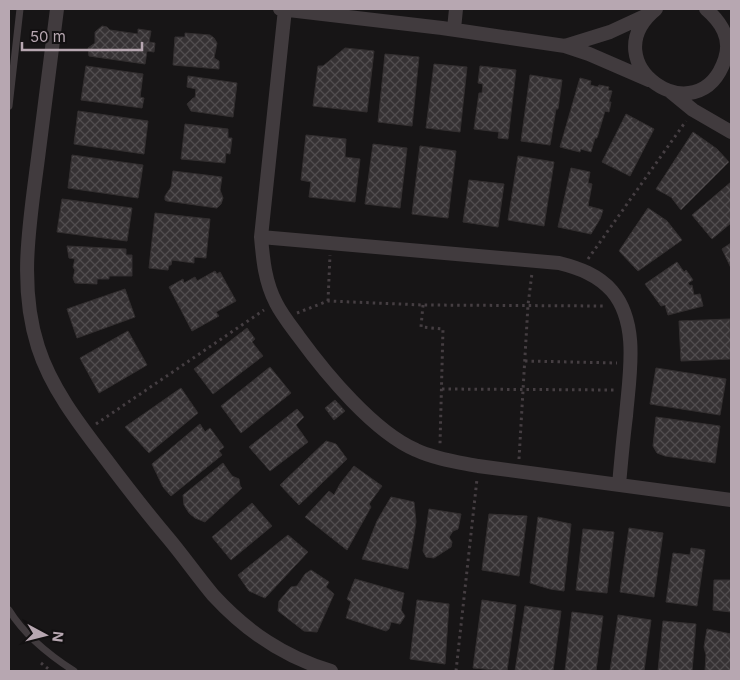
<svg xmlns="http://www.w3.org/2000/svg" width="740" height="680" viewBox="0 0 740 680" font-family="Inter,sans-serif">
	<style>
		.building { fill: url(#building-cross-hatch); stroke: #332f30 }
		.lines { fill: none; stroke-linecap: round; stroke-linejoin: round }
		.path { stroke: #453e42; stroke-width: 3; stroke-dasharray: 2.5 4; stroke-linecap: butt }
		.lane { stroke: #413b3e; stroke-width: 7 }
		.street { stroke: #413b3e; stroke-width: 14 }
	</style>
	<defs>
		<pattern id="building-cross-hatch" width="8" height="8" patternUnits="userSpaceOnUse" patternTransform="scale(1.25)"><rect width="8" height="8" fill="#363234"/><path d="M0 0l8 8M0 8l8-8" fill="none" stroke="#514d4f"/></pattern>
	</defs>
	<rect width="100%" height="100%" fill="#171516"/>
	<!-- building -->
	<path class="building" d="M102,26L107,27L110,30L138,34V29L151,31L149,42L155,43L154,52L147,51L145,64L89,56L88,48L95,43V32Z
		M185,33L210,35L214,38L217,43L214,58L219,61V69L173,65L175,37H185Z
		M345,48L374,51L367,112L313,106L318,66H323Z
		M385,54L419,57L412,126L378,122Z
		M434,64L467,67L460,132L426,128Z
		M86,66L143,74L140,97L144,98L142,108L81,100Z
		M480,66L516,70L508,139L498,138L499,132L474,129L479,93H482L483,84L478,83Z
		M530,75L562,80L558,109H556L550,145L521,141Z
		M188,76L237,83L233,117L191,111L187,104L193,98H195L196,89L187,87Z
		M580,78L591,81L590,85L598,87L599,85L609,87L608,90L612,91L609,102H611L609,112L605,111L597,138H595L591,152L581,149L580,152L560,147Z
		M78,111L148,121L144,154L74,144Z
		M626,114L654,129L630,176L602,162Z
		M185,124L228,129V138H232L230,154L226,153L225,163L181,159Z
		M693,132L717,149L729,162L681,210L671,197L656,189Z
		M306,135L346,139L345,157L360,159L355,202L309,197L311,182L301,180Z
		M373,144L407,148L400,208L365,204Z
		M420,146L456,151L448,218L412,214Z
		M72,155L143,165L138,198L68,188Z
		M518,156L554,162L544,226L508,220Z
		M571,168L590,172L588,183L592,184L588,206L603,210L600,219L591,234L558,227Z
		M173,171L222,177L220,190L223,198L221,204L217,208L167,201L165,200V196L171,187Z
		M469,180L504,184L498,227L463,222Z
		M731,182V223L712,239L692,215Z
		M62,199L132,208L127,241L57,232Z
		M648,208L667,221L682,240L638,271L619,251Z
		M155,213L210,219L206,258L194,257V263L172,260L171,265H169L168,270L149,268Z
		M731,243V268L722,249Z
		M67,246L126,249V255H132V265H128H132V276H109V279H97V284L75,283L73,278L75,270L73,267L75,259L69,258Z
		M677,262L684,272L686,270L693,280L688,283L690,286L692,285L694,295L700,294L703,306L668,315L665,305L661,306L645,284Z
		M215,271L217,274L220,272L236,301L216,312L219,316L192,331L169,287L183,279L184,283L195,277L197,281Z
		M125,289L135,317L77,338L67,309Z
		M730,319L731,359L681,361L679,321Z
		M247,328L255,339L252,342L263,356L213,394L194,369Z
		M128,331L147,365L99,393L80,358Z
		M270,367L291,393L241,433L221,406Z
		M656,368L726,379L720,415L650,404Z
		M181,388L198,413L149,453L125,427Z
		M335,400L345,411L334,420L325,408Z
		M297,409L304,417L296,425L308,442L270,471L249,447Z
		M656,417L720,426L715,463L665,456L657,453L653,446Z
		M200,424L205,432L210,428L224,447L219,451L222,455L171,496L163,487L152,464Z
		M326,441L336,444L347,459L299,505L280,485Z
		M223,463L232,476L239,479L240,486L242,488L205,522L195,518L189,513L184,505L183,495Z
		M354,466L382,486L369,504L371,507L347,550L305,517L329,491L334,495L340,484Z
		M391,497L414,502L416,522L408,569L362,559L377,521Z
		M252,503L272,526L231,560L212,537Z
		M429,509L461,514L458,529L453,531L449,537L452,542L451,547L434,558L426,557L423,551Z
		M489,514L527,516L519,576L482,570Z
		M538,517L571,524L564,591L550,589L530,583Z
		M629,528L663,533L654,597L620,592Z
		M583,529L614,532L607,593L576,590Z
		M288,535L308,552L265,598L249,591L238,575Z
		M691,548L705,550L697,606L666,602L673,553L690,555Z
		M311,570L329,582L326,587L334,594L317,632L304,631L278,611L279,601L291,587L297,586L305,574Z
		M355,579L404,593L401,610L405,616L400,624L391,622L389,629L386,631L346,618L351,602L347,599Z
		M714,580H731V612L713,610Z
		M417,600L449,604L445,664L410,659Z
		M482,600L516,605L507,671L473,668Z
		M525,606L561,611L553,671H515Z
		M572,612L603,616L596,671H565Z
		M618,615L651,620L644,671H610Z
		M663,621L696,624L692,671H658Z
		M707,629L731,634V671H705L706,655L704,647Z"/>
	<g class="lines">
		<!-- path -->
		<path class="path" d="M588,259L686,121
			M328,301L330,255
			M423,305L421,327L443,329L440,444
			M297,313L328,301L423,305L606,306
			M525,361L617,363
			M442,389L615,390
			M96,424L264,310
			M519,459L528,305L532,273
			M41,663L51,671
			M456,671L477,479"/>
		<!-- lane -->
		<path class="lane" d="M9,106L20,9
			M9,610C25,636 49,655 74,671"/>
		<!-- street -->
		<path class="street" d="M57,9C51,59 44,108 38,158C30,221 18,285 38,347C51,388 79,424 105,458C126,486 147,513 169,539C184,557 198,577 213,595C247,632 284,657 331,671
			M280,9L442,28L565,46L589,54L649,80
			M285,9L261,237C263,260 265,282 276,303C282,315 291,326 299,337C326,374 374,432 416,450C435,459 458,462 478,466L731,500
			M656,9C590,63 699,138 725,59C732,38 721,22 706,9
			M454,29L456,9
			M565,46L610,32L649,14
			M671,92L693,110L731,132
			M261,237L559,263C579,268 598,275 612,291C640,324 629,377 626,416C623,439 621,462 619,485"/>
	</g>
	<!-- border -->
	<rect width="740" height="680" fill="none" stroke="#b7a7b1" stroke-width="20"/>
	<!-- north arrow -->
	<g transform="translate(45 635) rotate(97)" stroke="#121011" stroke-width="4" paint-order="stroke">
	<path d="M0-4L9 19L0 12L-9 19Z" fill="#b7a7b1"/>
	<text y="-8" font-size="14" font-weight="bold" text-anchor="middle" fill="#b7a7b1">N</text>
	</g>
	<!-- scale -->
	<path d="M22 42v8h120v-8" fill="none" stroke="#b7a7b1" stroke-width="2.5"/>
	<text x="30" y="42" font-size="15" fill="#b7a7b1" stroke="#121011" stroke-width="4" paint-order="stroke">50 m</text>
</svg>
